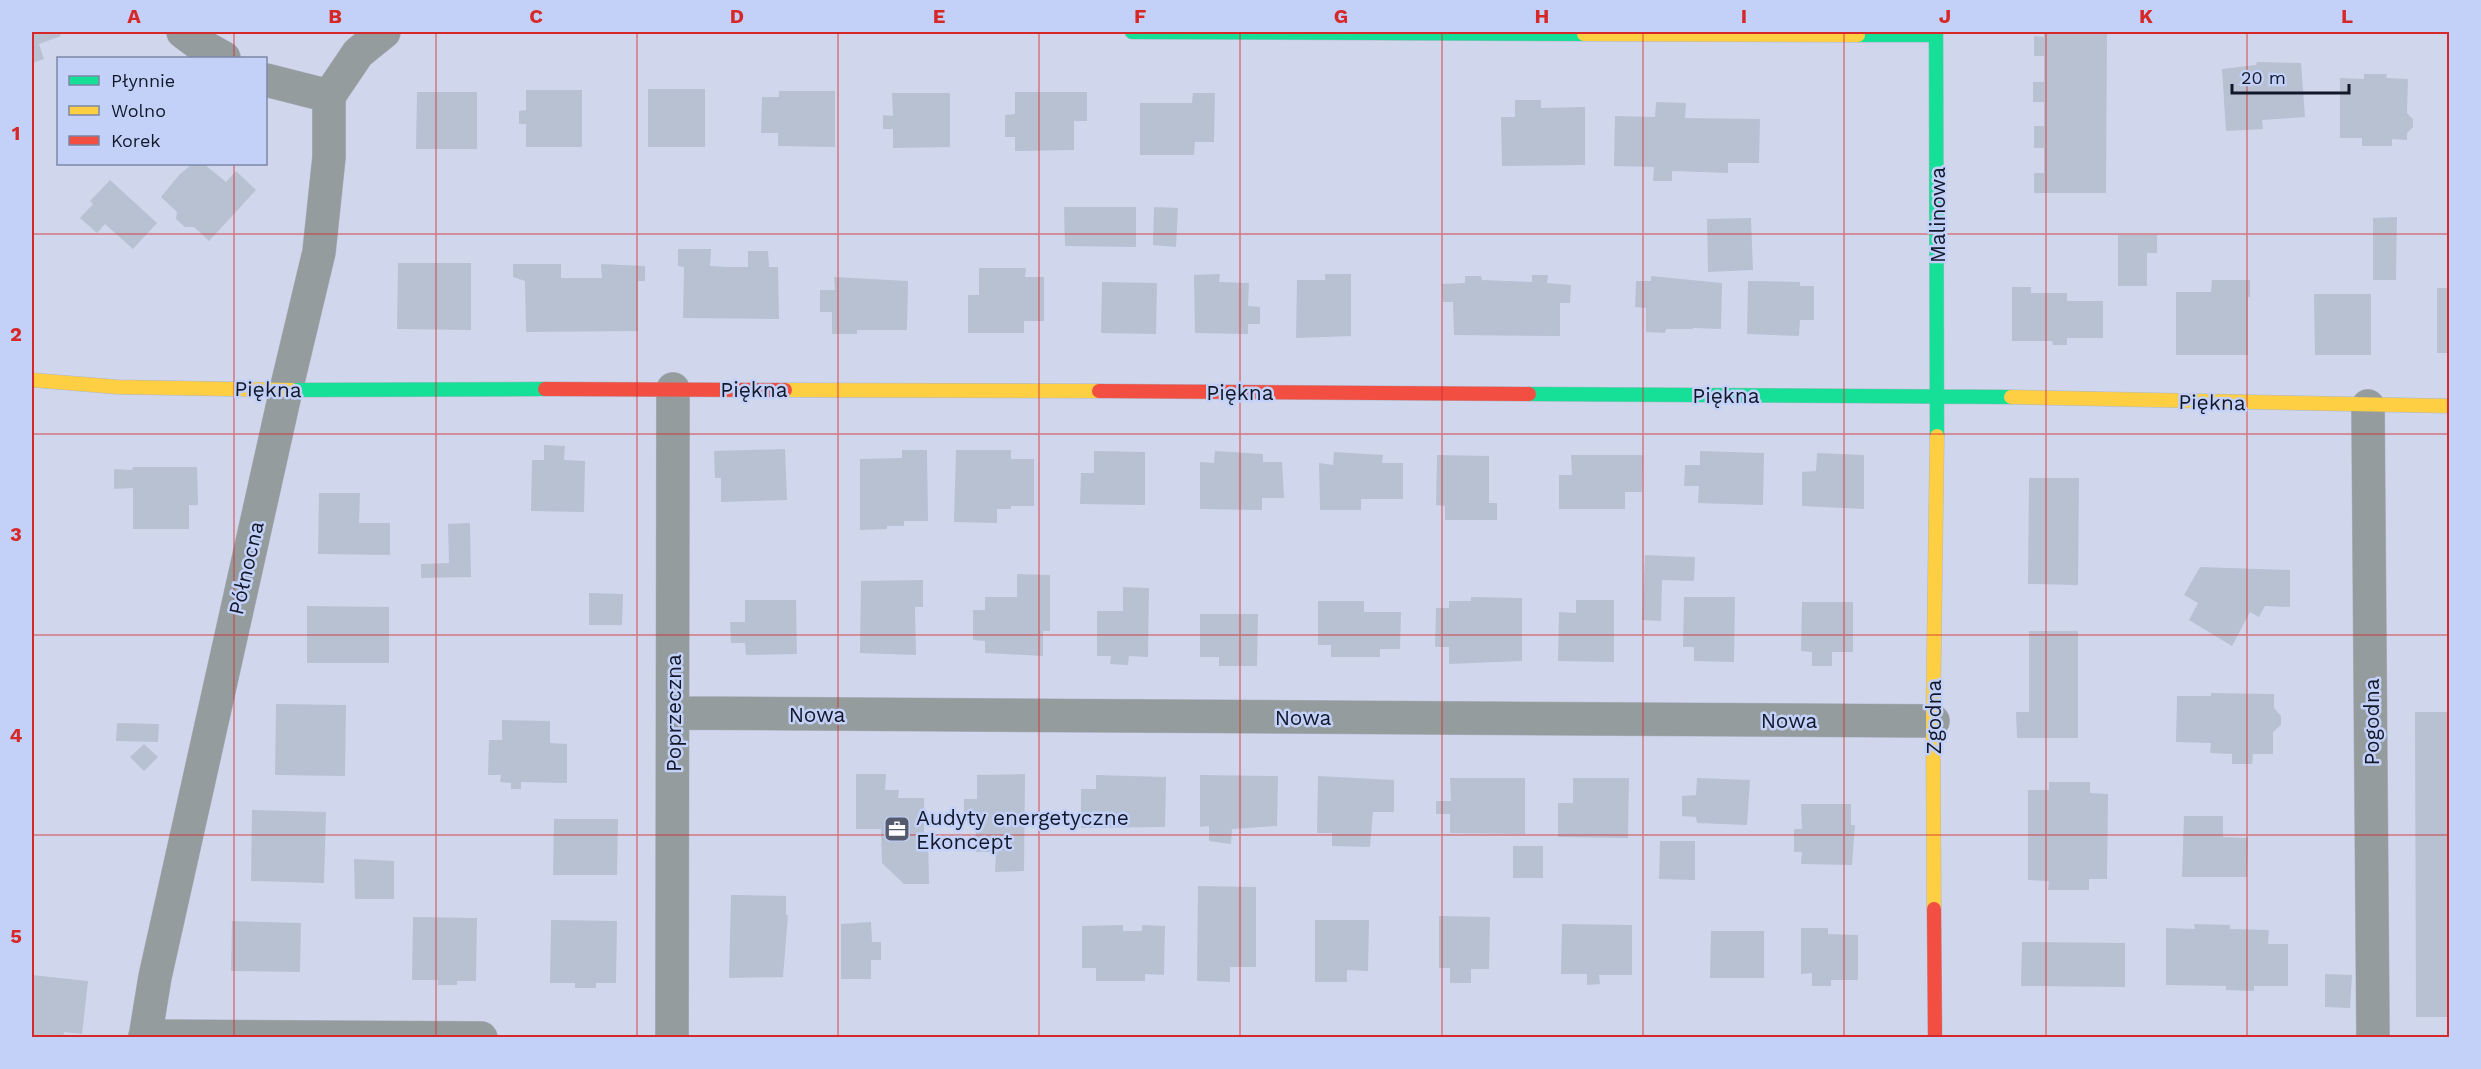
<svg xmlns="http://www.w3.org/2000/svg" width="2481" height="1069" viewBox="0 0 2481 1069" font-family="'Work Sans',sans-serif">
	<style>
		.building { fill: #b7c1d2 }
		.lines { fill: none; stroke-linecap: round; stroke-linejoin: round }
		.street-casing { stroke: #b0b5c6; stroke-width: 34 }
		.fast-casing { stroke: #b0b5c6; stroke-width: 15 }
		.slow-casing { stroke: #b0b5c6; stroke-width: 15 }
		.jam-casing { stroke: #b0b5c6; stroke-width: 15 }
		.street { stroke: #949c9d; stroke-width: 33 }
		.fast { stroke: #16e098; stroke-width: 14 }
		.slow { stroke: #ffcf43; stroke-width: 14 }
		.jam { stroke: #f24e42; stroke-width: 14 }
		.grid { fill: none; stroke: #d62828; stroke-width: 1.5; stroke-opacity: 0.55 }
		.labels { text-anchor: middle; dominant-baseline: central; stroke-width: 5; stroke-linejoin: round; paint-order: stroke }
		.street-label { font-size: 21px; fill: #121829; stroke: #c3d1f9 }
		.poi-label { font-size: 21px; fill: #121829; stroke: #c3d1f9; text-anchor: start }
		.neatline { fill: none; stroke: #d62828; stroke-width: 2 }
		.grid-label { font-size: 20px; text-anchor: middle; font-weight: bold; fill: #d62828 }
	</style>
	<rect width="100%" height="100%" fill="#d0d7ec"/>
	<!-- building -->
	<path class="building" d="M32,32H59L61,36L39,44L44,59L32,63Z
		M2044,32H2107L2106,193H2034V173H2044V148H2034V126H2044V102H2033V82H2044V56H2034V36L2044,37Z
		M2257,62L2301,63L2305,117L2262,120L2263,129L2226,131L2222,69L2256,65Z
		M2364,74H2387L2386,78L2408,79L2407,113L2413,119V127L2407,133V140L2392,139V146H2362V138H2340V78L2364,79Z
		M648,89H705V147H648Z
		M526,90H582V147H526V124H519V111L526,110Z
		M779,91H835V147L778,146V133H761L762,97H779Z
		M417,92H477V149H416Z
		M1015,92H1087V121H1074V150L1015,151V137H1005V115L1015,114Z
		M892,93H950V147L893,148V129H883V115L893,116Z
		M1193,93H1215L1214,142H1195L1194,155H1140V103H1192Z
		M1515,100H1541V108L1585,107V165L1502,166L1501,117H1515Z
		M1656,102L1686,103L1685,118L1760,119L1759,163H1728V173L1672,171V181H1653L1654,167L1614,166L1615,116L1655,117Z
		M192,164H204L226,182L236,171L256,190L209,241L194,227H185L176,219L177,212L161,197L179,175Z
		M110,180L157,223L133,249L105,224L97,233L80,218L93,204L90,201Z
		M1064,207H1136V247L1065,246Z
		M1154,207L1178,208L1176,247L1153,245Z
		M2397,217L2396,280H2373V218Z
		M1751,218L1753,270L1708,272L1707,219Z
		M2118,235H2157V253H2147V286H2118Z
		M678,249H711L710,266L728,267H748V251H768L769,267H778L779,319L683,318L684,267L678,266Z
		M398,263H471V330L397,329Z
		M513,264H561V278H602L601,264L645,266V281H638V331L526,332L525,281L513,277Z
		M979,268H1026L1025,277H1044V321H1024V333H968V295H979Z
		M1220,274L1219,282L1249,283L1248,306L1260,307V324H1248V334L1195,333L1194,275Z
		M1325,274H1351V336L1296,338L1297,280H1325Z
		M1532,275H1548L1547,283L1571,285L1570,303H1560V336L1454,335L1453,302H1443L1442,284L1465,283V276H1481L1482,280L1532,282Z
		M1651,276L1722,283L1721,329L1693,328V329H1666L1665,333L1646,332V308L1635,307L1636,281H1651Z
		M834,277L908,281L907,330H857V334H832V312H820V290H835Z
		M2212,280H2250V297H2248V355H2176V292H2211Z
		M1748,281L1800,282V286H1814V320H1800L1799,336L1747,334Z
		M1102,282L1157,283L1156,334L1101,333Z
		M2012,287H2031V293H2067V301H2103V338H2067V345H2053L2052,341H2012Z
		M2437,288H2450V353H2437Z
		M2314,294H2371V355H2315Z
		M544,445L565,446L564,460L585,461L584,512L531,511L532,460H544Z
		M785,449L787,500L721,502V478H715L714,451Z
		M902,450H927L928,521H904V526H887V529L860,530V459L902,458Z
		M956,450H1011V459H1034V506H1011V509H997V523L954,522Z
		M1094,451L1145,452V505L1080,504L1081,473H1094Z
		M1215,451L1263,454V462H1282L1284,498H1262V510L1200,509V462L1214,463Z
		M1700,451L1764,453L1763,505L1698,503L1699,486H1684L1685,465H1700Z
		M1334,452L1383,455L1382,463H1403V499H1361V510H1320L1319,463L1333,465Z
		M1817,453L1864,455V509L1802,506V472L1816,471Z
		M1437,455L1489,456V503H1497V520H1445V506L1436,505Z
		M1571,455H1643L1642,492H1625V509H1559V475H1572Z
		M133,467H197L198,505H189V529H133V488L114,489V469L132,470Z
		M2029,478H2079L2078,585L2028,584Z
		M319,493H360L359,523H390V555L318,554Z
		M470,523L471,577L421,578V564L449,563L448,524Z
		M1645,555L1695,557L1694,581L1662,580L1661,621L1642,620Z
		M2200,567L2290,570V607L2265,606L2259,617L2250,612L2232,646L2189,620L2198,603L2184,595Z
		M1017,574L1050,575V631H1043V656L985,653V641L973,640V610H985V597H1017Z
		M923,580V607H915L916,655L860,653L861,581Z
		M1123,587L1149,588L1148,657L1129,656L1128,665L1110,664L1111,656H1097V611H1123Z
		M589,593L623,594L622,625H589Z
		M1471,597L1522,598V661L1449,664V647H1435L1436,608H1449V601H1471Z
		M1684,597H1735L1734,662L1694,661V647H1683Z
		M745,600H796L797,654L746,655L745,643H731L730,622H745Z
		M1576,600H1614V662L1558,661L1559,612L1576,613Z
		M1318,601H1364V612H1401L1400,649H1380V657H1331V645H1318Z
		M1802,602H1853V652H1832V666H1812V652L1801,651Z
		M307,606L389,607V663H307Z
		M1200,614H1258L1257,666H1219V657H1200Z
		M2029,631H2078V738H2017L2016,712H2029Z
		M2211,693L2274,694V708L2281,716V725L2273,732V754H2253L2252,764H2232V754L2210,753L2211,743L2176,742L2177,696H2211Z
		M276,704L346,705L345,776L275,775Z
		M2415,712H2450V1017H2416Z
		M502,720L550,721V743L567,744V783L521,782V789H511V783L500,782L501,775H488L489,740H502Z
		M117,723L159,724L158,742L116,741Z
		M144,744L158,757L144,771L130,757Z
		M856,774H886L885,790H899L898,798H924V837H928L929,884H904L882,863L881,829H856Z
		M1025,774L1024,871L995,872L996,852H976V822L964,821V799H977V775Z
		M1096,775L1166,777L1165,827L1081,828V789H1096Z
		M1200,775L1278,776L1277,826L1232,829L1231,844L1209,841V826L1200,827Z
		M1318,776L1394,780V812H1373L1370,847L1332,846V833H1317Z
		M1450,778H1525V834L1450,833V814H1436V801H1451Z
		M1573,778H1629L1628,838L1558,837V803H1573Z
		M1697,778L1750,780L1747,825L1697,823L1696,817L1682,816V796L1696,795Z
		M2049,782H2090V793L2108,794L2107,879H2089V890H2048L2049,881L2028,880V790H2049Z
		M1801,804H1851V825H1855L1852,865L1801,864L1802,852H1794V829H1802Z
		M252,810L326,812L324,883L251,881Z
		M2184,816H2223V837L2248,838L2247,877H2182Z
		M554,819H618L617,875H553Z
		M1660,841H1695V880L1659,879Z
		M1513,846H1543V878H1513Z
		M354,859L394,861V899H355Z
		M1198,886L1256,887V967H1230V982L1197,981Z
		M731,895L786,896V915H788L783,977L729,978Z
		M1439,916L1490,917L1489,969H1471V983H1450V968H1439Z
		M413,917L477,918L476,981H457V985H438V980H412Z
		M551,920L617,921L616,983H596V988H575V983H550Z
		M1315,920H1369L1368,971L1347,970V982H1315Z
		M232,921L301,923L300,972L231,971Z
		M871,922L872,942H881V960H871V979H841V924Z
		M1562,924L1632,925V975H1599L1600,984L1587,985V974H1561Z
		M2194,924L2230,925V929L2269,930L2268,944H2288V986H2254V991L2226,990V986L2166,985V928L2195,929Z
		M1123,925V931H1142V925L1165,926L1164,975L1145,974V981H1096V968H1082V926Z
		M1801,928H1828V934L1858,935V980H1831V986H1812V973L1801,974Z
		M1711,931H1764V978H1710Z
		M2022,942L2125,943V987L2021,986Z
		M2325,974L2352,975L2350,1008L2325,1007Z
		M32,975L88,981L82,1034L64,1032L63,1038L32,1036Z"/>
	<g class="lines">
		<!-- street casing -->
		<g class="street-casing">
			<path id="street" d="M183,32L199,44L224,58
				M266,80L329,96
				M329,96L358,53L384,32
				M2368,406L2373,1038
				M673,713L1933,721
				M145,1036L481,1038
				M145,1038L155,977L286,390L319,252L329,157V96
				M672,1038L673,389"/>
		</g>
		<!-- fast casing -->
		<g class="fast-casing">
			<path id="fast" d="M1132,32L1584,34
				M1858,35H1936L1937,436
				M292,390L545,389
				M1529,394L2011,397"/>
		</g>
		<!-- slow casing -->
		<g class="slow-casing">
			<path id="slow" d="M1584,34L1858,35
				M32,380L118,387L292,390
				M785,390L1099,391
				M2011,397L2450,406
				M1934,909L1933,721L1937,436"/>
		</g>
		<!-- jam casing -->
		<g class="jam-casing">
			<path id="jam" d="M545,389L785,390
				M1099,391L1529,394
				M1934,909L1935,1038"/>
		</g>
		<!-- street -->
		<use href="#street" class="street"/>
		<!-- fast -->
		<use href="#fast" class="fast"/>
		<!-- slow -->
		<use href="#slow" class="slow"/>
		<!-- jam -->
		<use href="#jam" class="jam"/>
	</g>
	<!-- grid -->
	<path class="grid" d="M234,32V58M436,32V1038M637,32V1038M838,32V1038M1039,32V1038M1240,32V1038M1442,32V1038M1643,32V1038M1844,32V1038M2046,32V1038M2247,32V1038M234,164V1038M32,234H2450M32,434H2450M32,635H2450M32,835H2450"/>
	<!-- icons -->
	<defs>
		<g id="office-square" transform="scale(1.35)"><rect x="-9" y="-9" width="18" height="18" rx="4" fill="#545b6d" stroke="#c3d1f9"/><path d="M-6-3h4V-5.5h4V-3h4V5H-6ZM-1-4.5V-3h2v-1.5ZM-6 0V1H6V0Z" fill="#fff"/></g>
	</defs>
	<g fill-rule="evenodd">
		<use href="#office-square" x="897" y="829"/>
	</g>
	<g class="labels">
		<!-- street labels -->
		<g class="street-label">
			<text transform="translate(1937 215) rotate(-90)">Malinowa</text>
			<text transform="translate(268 389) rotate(1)">Piękna</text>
			<text x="754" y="389">Piękna</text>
			<text x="1240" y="392">Piękna</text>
			<text x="1726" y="395">Piękna</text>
			<text transform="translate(2212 402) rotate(1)">Piękna</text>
			<text transform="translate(246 568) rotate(-77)">Północna</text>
			<text transform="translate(673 713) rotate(-90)">Poprzeczna</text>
			<text x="817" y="714">Nowa</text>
			<text x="1303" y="717">Nowa</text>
			<text transform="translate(1933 717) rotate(-90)">Zgodna</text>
			<text x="1789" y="720">Nowa</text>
			<text transform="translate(2371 722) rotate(-90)">Pogodna</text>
		</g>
		<!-- poi labels -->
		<g class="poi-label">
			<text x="916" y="817">Audyty energetyczne<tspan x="916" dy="24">Ekoncept</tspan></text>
		</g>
	</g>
	<!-- border -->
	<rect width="2481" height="1069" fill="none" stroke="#c3d1f9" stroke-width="66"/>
	<!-- legend -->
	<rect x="57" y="57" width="210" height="108" fill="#c3d1f9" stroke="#7c87a6" stroke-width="1.5"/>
	<rect x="69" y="76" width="30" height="9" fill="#16e098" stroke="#7c87a6" stroke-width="1.5"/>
	<text x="111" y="87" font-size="18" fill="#121829">Płynnie</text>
	<rect x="69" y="106" width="30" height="9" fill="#ffcf43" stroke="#7c87a6" stroke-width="1.5"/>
	<text x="111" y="117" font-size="18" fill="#121829">Wolno</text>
	<rect x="69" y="136" width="30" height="9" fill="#f24e42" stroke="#7c87a6" stroke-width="1.5"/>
	<text x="111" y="147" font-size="18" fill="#121829">Korek</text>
	<!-- scale -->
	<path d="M2232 84v9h117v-9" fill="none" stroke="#121829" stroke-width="3"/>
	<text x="2241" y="84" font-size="18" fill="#121829" stroke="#c3d1f9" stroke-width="4.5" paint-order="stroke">20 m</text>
	<rect x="33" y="33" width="2415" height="1003" class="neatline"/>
	<g class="grid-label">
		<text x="134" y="23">A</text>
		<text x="335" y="23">B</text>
		<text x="536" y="23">C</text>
		<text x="737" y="23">D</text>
		<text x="939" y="23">E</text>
		<text x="1140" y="23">F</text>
		<text x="1341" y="23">G</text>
		<text x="1542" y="23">H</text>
		<text x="1744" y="23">I</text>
		<text x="1945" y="23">J</text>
		<text x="2146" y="23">K</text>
		<text x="2347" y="23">L</text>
		<text x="16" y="140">1</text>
		<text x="16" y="341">2</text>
		<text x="16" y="541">3</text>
		<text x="16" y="742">4</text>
		<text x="16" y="943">5</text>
	</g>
</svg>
